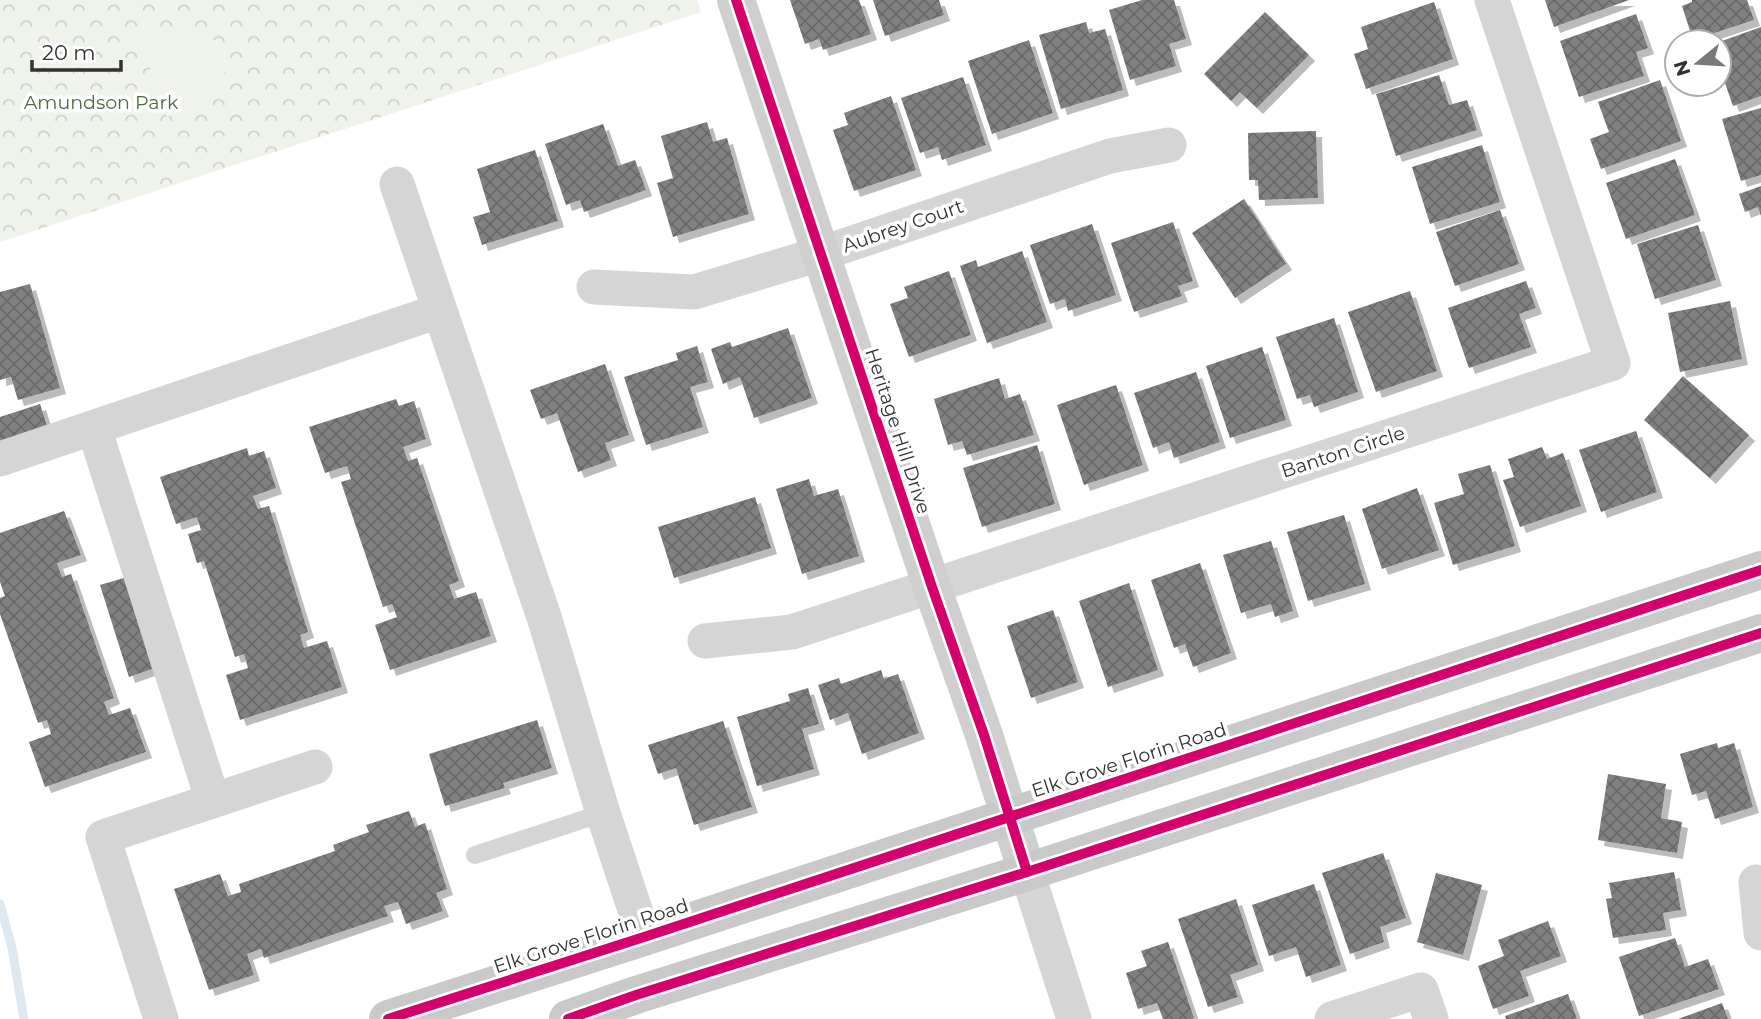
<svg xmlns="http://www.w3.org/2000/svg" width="1761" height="1019" viewBox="0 0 1761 1019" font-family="Montserrat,sans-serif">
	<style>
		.park { fill: url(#park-crowns) }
		.pitch { fill: #f0f3ec }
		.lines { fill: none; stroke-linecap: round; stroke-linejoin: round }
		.stream { stroke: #dde8f1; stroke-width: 9 }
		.building { fill: url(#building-cross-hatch); filter: url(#shadow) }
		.lane { stroke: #d5d5d5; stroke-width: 18 }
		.street { stroke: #d5d5d5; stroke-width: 35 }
		.secondary { stroke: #cfcfcf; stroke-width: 38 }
		.primary { stroke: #c9c9c9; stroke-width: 38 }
		.cycleway-casing { stroke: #fff; stroke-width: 15 }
		.cycleway { stroke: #d6006c; stroke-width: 10 }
		.labels { text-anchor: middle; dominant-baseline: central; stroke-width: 7; stroke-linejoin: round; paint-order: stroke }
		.park-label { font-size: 19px; fill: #516a40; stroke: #fff }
		.street-label { font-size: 19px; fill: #313131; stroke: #fff }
	</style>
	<defs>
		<pattern id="park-crowns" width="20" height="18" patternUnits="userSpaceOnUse" patternTransform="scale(1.75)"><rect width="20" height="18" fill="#f0f3ec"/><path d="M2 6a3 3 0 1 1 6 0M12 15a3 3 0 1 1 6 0" fill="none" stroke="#ced1cb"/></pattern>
		<pattern id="building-cross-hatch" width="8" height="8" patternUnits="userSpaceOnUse" patternTransform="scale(1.75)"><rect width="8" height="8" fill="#808080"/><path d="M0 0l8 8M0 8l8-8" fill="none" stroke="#696969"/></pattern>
		<filter id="shadow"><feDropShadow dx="6" dy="6" stdDeviation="0" flood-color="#0004"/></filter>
	</defs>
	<rect width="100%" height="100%" fill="#fff"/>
	<!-- park -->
	<path class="park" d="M0,0H697L701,12L0,242Z"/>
	<!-- pitch -->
	<path class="pitch" d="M191,26C197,29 205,31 210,35C228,53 230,86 208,103C198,110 179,113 167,117L140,38L171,27Z"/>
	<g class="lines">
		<!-- stream -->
		<path class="stream" d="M0,904L12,948L24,1019"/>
	</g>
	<!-- building -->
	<path class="building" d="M790,0H859L871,34L823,50L819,39L805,44Z
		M873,0H939L944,15L885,36Z
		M1142,0H1174L1186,39L1169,44L1176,66L1130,80L1109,10Z
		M1545,0H1629L1554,27Z
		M1692,0H1747L1754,20L1693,40L1682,6L1692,2Z
		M1434,2L1453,59L1366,89L1354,54L1368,49L1361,27Z
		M1265,12L1309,55L1257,108L1240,92L1231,101L1204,74Z
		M1636,14L1648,48L1636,52L1644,76L1579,97L1560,41Z
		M1086,22L1089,33L1105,29L1123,90L1061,109L1039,35Z
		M1761,27V96L1733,106L1719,66V42Z
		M1029,40L1053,113L992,134L968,61Z
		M1439,75L1449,105L1467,100L1477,130L1396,156L1376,94Z
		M963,77L986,145L942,160L938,147L920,153L901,98Z
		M1660,80L1681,141L1601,169L1590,139L1609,132L1598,102Z
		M891,96L916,170L854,191L833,130L848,125L844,113Z
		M1761,108V175L1741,181L1722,119Z
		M707,122L713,142L727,138L749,214L673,237L657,183L673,178L661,136Z
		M603,124L618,166L635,160L646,190L584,212L580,200L566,205L545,144Z
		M1316,131L1318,198L1259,200L1258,180H1249L1248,133Z
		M1482,145L1500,202L1430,224L1412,167Z
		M535,150L558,221L482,245L473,217L490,212L477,169Z
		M1675,159L1695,215L1626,239L1606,183Z
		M1761,186V216L1758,207L1745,212L1739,194Z
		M1244,199L1286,264L1235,298L1192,233Z
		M1500,210L1519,264L1455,286L1436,232Z
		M1173,222L1193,281L1178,286L1182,296L1134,312L1111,243Z
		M1092,224L1116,295L1068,311L1065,299L1050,304L1030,245Z
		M1698,225L1716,280L1655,299L1637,244Z
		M1022,251L1047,322L987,343L960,266L976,260L978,267Z
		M949,271L971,335L909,357L890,304L908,298L904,287Z
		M1526,281L1536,308L1519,314L1531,347L1469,368L1448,308Z
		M30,284L60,388L18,400L11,377L0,380V292Z
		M1410,291L1437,371L1376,392L1348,312Z
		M1730,301L1742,359L1680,372L1668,313Z
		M1334,318L1358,392L1314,407L1310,395L1297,399L1276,337Z
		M788,328L812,398L754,418L740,377L723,384L711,349L730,342L732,347Z
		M697,346L708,382L690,387L703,427L646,445L624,377L678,360L676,353Z
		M1262,347L1286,420L1230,438L1206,366Z
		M605,364L629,435L605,443L611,460L578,472L557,413L541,419L530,390Z
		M1196,372L1220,442L1174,458L1169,442L1153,448L1134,393Z
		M1683,376L1749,435L1710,478L1644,420Z
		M999,378L1005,399L1020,394L1034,435L967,455L962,441L948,445L934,399Z
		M1116,385L1143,465L1084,485L1057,405Z
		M396,399L399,406L414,401L426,439L403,447L408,461L417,458L459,581L449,585L454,599L476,592L491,636L390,670L375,625L397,617L392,604L383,607L341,482L351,479L347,466L325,473L309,427Z
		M40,404L48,429L0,445V417Z
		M1636,431L1657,492L1601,512L1579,450Z
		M1037,445L1055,504L982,527L963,468Z
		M1542,447L1547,459L1563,453L1581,506L1520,527L1503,480L1514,477L1508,459Z
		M247,448L249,456L264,451L276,488L253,496L258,509L269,506L308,632L300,635L304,648L327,641L342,687L240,720L226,675L248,668L244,654L235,657L204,561L197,563L188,534L201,530L197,517L176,524L160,477Z
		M1490,465L1515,546L1453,565L1434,503L1464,494L1458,474Z
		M809,479L814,496L838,489L859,556L802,574L776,489Z
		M1417,488L1439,550L1382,569L1362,509Z
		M755,497L771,548L674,578L658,527Z
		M64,511L81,555L57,563L62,577L71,574L114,698L104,702L109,715L130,708L146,752L45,787L29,742L51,734L47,720L38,723L0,614V598L5,596L0,582V533Z
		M1344,515L1365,584L1308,601L1287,532Z
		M1271,541L1293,611L1275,617L1271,604L1241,613L1223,555Z
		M1200,563L1231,653L1193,667L1185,644L1174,648L1151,580Z
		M124,578L152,669L129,677L100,585Z
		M1129,583L1158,670L1108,687L1079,601Z
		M1053,610L1078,682L1031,698L1007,626Z
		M881,670L884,679L898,674L919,733L862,754L848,713L830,720L818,685L839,678L841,684Z
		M808,688L819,724L802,729L814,769L757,786L737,717L790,701L788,694Z
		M537,720L552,768L503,783L505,788L445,806L429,754Z
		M723,721L752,807L694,825L676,768L658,774L648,745Z
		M1717,743L1718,748L1734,743L1753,807L1715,819L1706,791L1692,795L1680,754Z
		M1608,774L1666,784L1661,818L1682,822L1677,853L1598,840Z
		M409,811L415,827L425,823L447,889L436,893L443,911L406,924L398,902L384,906L388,916L264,958L261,949L247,954L254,975L209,990L174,889L220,874L228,896L241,892L239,884L335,851L333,845L369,832L366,825Z
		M1383,853L1406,918L1380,927L1384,942L1350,954L1322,873Z
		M1674,872L1681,910L1663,913L1666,930L1613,938L1606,899L1612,898L1609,883Z
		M1436,873L1482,885L1463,955L1417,942Z
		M1314,884L1341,965L1306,977L1296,947L1269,956L1252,905Z
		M1236,899L1258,965L1230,975L1238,997L1208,1007L1178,919Z
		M1548,921L1561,956L1520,971L1529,996L1493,1009L1478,966L1504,956L1498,940Z
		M1675,938L1685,967L1708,959L1719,989L1639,1016L1619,957Z
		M1168,942L1194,1018L1191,1019H1163L1157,1003L1138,1009L1126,973L1147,966L1141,951Z
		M1568,994L1577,1019H1506L1505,1016Z
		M1722,1003L1728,1019H1678Z"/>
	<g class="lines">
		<!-- lane -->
		<path class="lane" d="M475,855L603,813"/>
		<!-- street -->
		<path class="street" d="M397,184L545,620L603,813L644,937
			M594,287L694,292L820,254L1110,156L1169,145
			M94,428L213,801
			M0,459L439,311
			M705,641L792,632L1613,363L1492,0
			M1027,872L1074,1019
			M1756,882L1761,933
			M161,1019L103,837L315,767
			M1332,1019L1421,990L1431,1019"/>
		<!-- secondary -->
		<path class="secondary" d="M736,0L932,587L984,735L1027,872"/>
		<!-- primary -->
		<path class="primary" d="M388,1019L644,937L1761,570
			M568,1019L636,995L1027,872L1761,633"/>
		<!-- cycleway casing -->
		<g class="cycleway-casing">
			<path id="cycleway" d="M736,0L932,587L984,735L1027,872
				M388,1019L644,937L1761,570
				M568,1019L636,995L1027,872L1761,633"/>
		</g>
		<!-- cycleway -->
		<use href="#cycleway" class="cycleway"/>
	</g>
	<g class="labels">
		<!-- park labels -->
		<g class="park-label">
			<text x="101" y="102">Amundson Park</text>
		</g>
		<!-- street labels -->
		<g class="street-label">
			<text transform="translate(903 226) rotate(-19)">Aubrey Court</text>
			<text transform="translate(898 431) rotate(72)">Heritage Hill Drive</text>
			<text transform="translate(1343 452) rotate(-18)">Banton Circle</text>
			<text transform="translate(1129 760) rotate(-18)">Elk Grove Florin Road</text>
			<text transform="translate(591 936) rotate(-18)">Elk Grove Florin Road</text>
		</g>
	</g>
	<!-- north arrow -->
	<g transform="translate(1698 63) rotate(252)"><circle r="33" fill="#ffffff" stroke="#adadad" stroke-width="2"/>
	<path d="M0-5L12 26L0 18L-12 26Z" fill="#797979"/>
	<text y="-10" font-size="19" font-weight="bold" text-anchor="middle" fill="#313131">N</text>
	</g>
	<!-- scale -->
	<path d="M32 60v10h89v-10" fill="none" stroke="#313131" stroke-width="3.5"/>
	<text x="42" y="60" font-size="21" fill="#313131" stroke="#ffffff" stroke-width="5" paint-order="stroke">20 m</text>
</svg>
